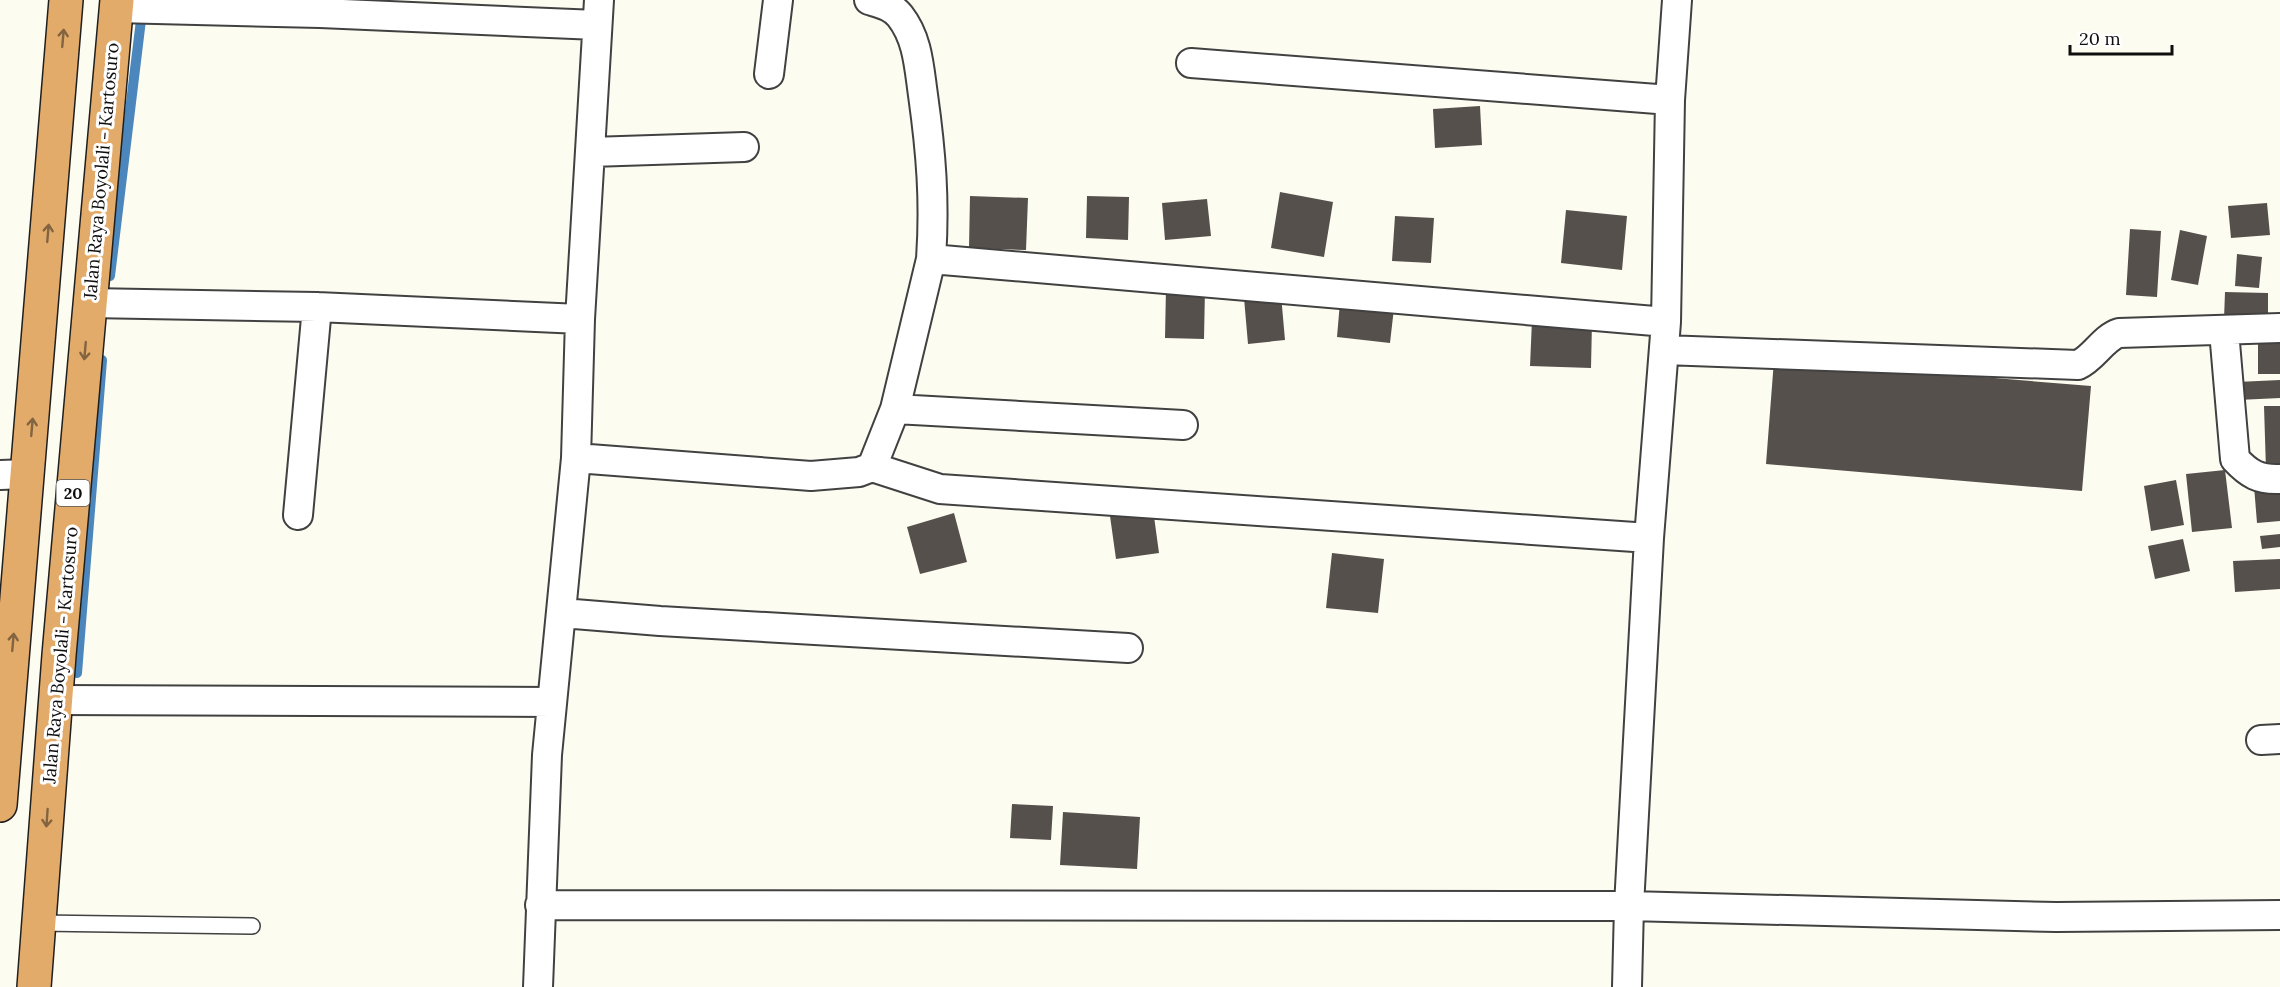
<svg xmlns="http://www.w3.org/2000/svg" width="2280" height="987" viewBox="0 0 2280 987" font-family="Lora,serif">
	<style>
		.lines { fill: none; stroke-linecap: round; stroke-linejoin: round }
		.stream { stroke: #4b87bd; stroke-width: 10 }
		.building { fill: #56504c }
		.lane-casing { stroke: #414141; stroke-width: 18 }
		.street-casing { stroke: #414141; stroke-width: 32 }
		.highway-casing { stroke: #1f1f1f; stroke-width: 36 }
		.lane { stroke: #fff; stroke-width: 15 }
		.street { stroke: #fff; stroke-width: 28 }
		.highway { stroke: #e3ab6a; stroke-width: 33 }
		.oneway { stroke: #836441 }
		.labels { text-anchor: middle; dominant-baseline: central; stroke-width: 6; stroke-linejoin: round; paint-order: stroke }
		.shield { fill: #fff; stroke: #565656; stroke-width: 1.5 }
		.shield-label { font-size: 16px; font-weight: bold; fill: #0e0e0e }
		.street-label { font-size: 18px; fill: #0e0e0e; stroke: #fff }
	</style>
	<rect width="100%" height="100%" fill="#fdfcf1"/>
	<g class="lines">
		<!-- stream -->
		<path class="stream" d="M110,276L141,20
			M77,673L102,360"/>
	</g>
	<!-- building -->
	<path class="building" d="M1480,106L1482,145L1435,148L1433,109Z
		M1280,192L1333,202L1324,257L1271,248Z
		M970,196L1028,198L1026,250L969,248Z
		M1087,196L1129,197L1128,240L1086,238Z
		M1207,199L1211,236L1165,240L1162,203Z
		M2267,203L2270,235L2231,238L2228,206Z
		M1566,210L1627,216L1622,270L1561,263Z
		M1395,216L1434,218L1431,263L1392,261Z
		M2130,229L2161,231L2157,297L2126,295Z
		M2180,230L2207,236L2198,285L2171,280Z
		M2237,254L2262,257L2259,288L2235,286Z
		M1166,287L1205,289L1204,339L1165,338Z
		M2225,292L2268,293V320L2224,319Z
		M1281,295L1285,340L1248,344L1244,298Z
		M1340,302L1394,308L1390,343L1337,337Z
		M1532,320L1592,322L1591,368L1530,366Z
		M2258,341L2280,342V374H2258Z
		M1774,360L2091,386L2082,491L1766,464Z
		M2280,380V398L2238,400L2237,382Z
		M2264,406H2280V470H2266Z
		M2225,470L2232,528L2192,532L2186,474Z
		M2176,480L2184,525L2151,531L2144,486Z
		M2280,484V521L2257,523L2254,486Z
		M1153,509L1159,553L1116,559L1110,516Z
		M954,513L967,562L920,574L907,527Z
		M2280,534V547L2262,549L2260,536Z
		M2183,539L2190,571L2155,579L2148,546Z
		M1332,553L1384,559L1378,613L1326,608Z
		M2280,559V589L2235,592L2233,561Z
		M1012,804L1053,806L1051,840L1010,838Z
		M1063,812L1140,817L1137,869L1060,865Z"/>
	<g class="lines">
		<!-- lane casing -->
		<g class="lane-casing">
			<path id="lane" d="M39,923L252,926"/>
		</g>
		<!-- street casing -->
		<g class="street-casing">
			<path id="street" d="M869,0C882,4 892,6 900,16C918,39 919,67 923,95C931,152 935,201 931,259
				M116,8L320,13L597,25
				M1191,63L1670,100
				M769,74L778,0
				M591,152L744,147
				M89,303L317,307L580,319
				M2224,331L2235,459C2249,474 2259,480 2280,479
				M1664,350L2078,365C2094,358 2103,338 2119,333L2280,328
				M895,409L1183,425
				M576,458L811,476L859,472L872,467L895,409L931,259L1666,322
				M872,467L940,489L1649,538
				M0,475L28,474
				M298,515L317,307
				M562,613L660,621L1128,648
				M55,700L552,702
				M2261,740L2280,739
				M540,905L1629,906L2056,917L2280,915
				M538,987L547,755L576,458L580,319L599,0
				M1627,987L1629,906L1649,538L1666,322L1670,100L1677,0"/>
		</g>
		<!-- highway casing -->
		<g class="highway-casing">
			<path id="highway" d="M0,805L66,0
				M34,987L59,655L117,0"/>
		</g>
		<!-- lane -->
		<use href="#lane" class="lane"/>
		<!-- street -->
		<use href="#street" class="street"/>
		<!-- highway -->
		<use href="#highway" class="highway"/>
	</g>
	<!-- one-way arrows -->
	<defs><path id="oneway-shaft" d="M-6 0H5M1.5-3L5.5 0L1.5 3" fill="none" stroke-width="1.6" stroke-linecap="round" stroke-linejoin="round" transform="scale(1.5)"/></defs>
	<g class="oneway">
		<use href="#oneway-shaft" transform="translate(63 38) rotate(-85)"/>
		<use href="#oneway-shaft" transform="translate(48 233) rotate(-85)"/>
		<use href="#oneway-shaft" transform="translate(85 351) rotate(95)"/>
		<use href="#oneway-shaft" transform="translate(32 427) rotate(-85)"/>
		<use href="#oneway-shaft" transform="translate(13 642) rotate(-85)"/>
		<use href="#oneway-shaft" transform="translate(47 818) rotate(94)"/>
	</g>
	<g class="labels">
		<!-- shield labels -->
		<rect class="shield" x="56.5" y="480" width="33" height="26" rx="4.5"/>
		<g class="shield-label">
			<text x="73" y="493">20</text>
		</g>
		<!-- street labels -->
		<g class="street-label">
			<text transform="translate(101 171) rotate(-85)">Jalan Raya Boyolali - Kartosuro</text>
			<text transform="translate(60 655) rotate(-85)">Jalan Raya Boyolali - Kartosuro</text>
		</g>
	</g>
	<!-- scale -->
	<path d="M2070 45v9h102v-9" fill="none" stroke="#0e0e0e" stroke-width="3"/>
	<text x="2079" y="45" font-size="18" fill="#0e0e0e" stroke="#ffffff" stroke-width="4.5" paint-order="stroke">20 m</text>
</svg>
